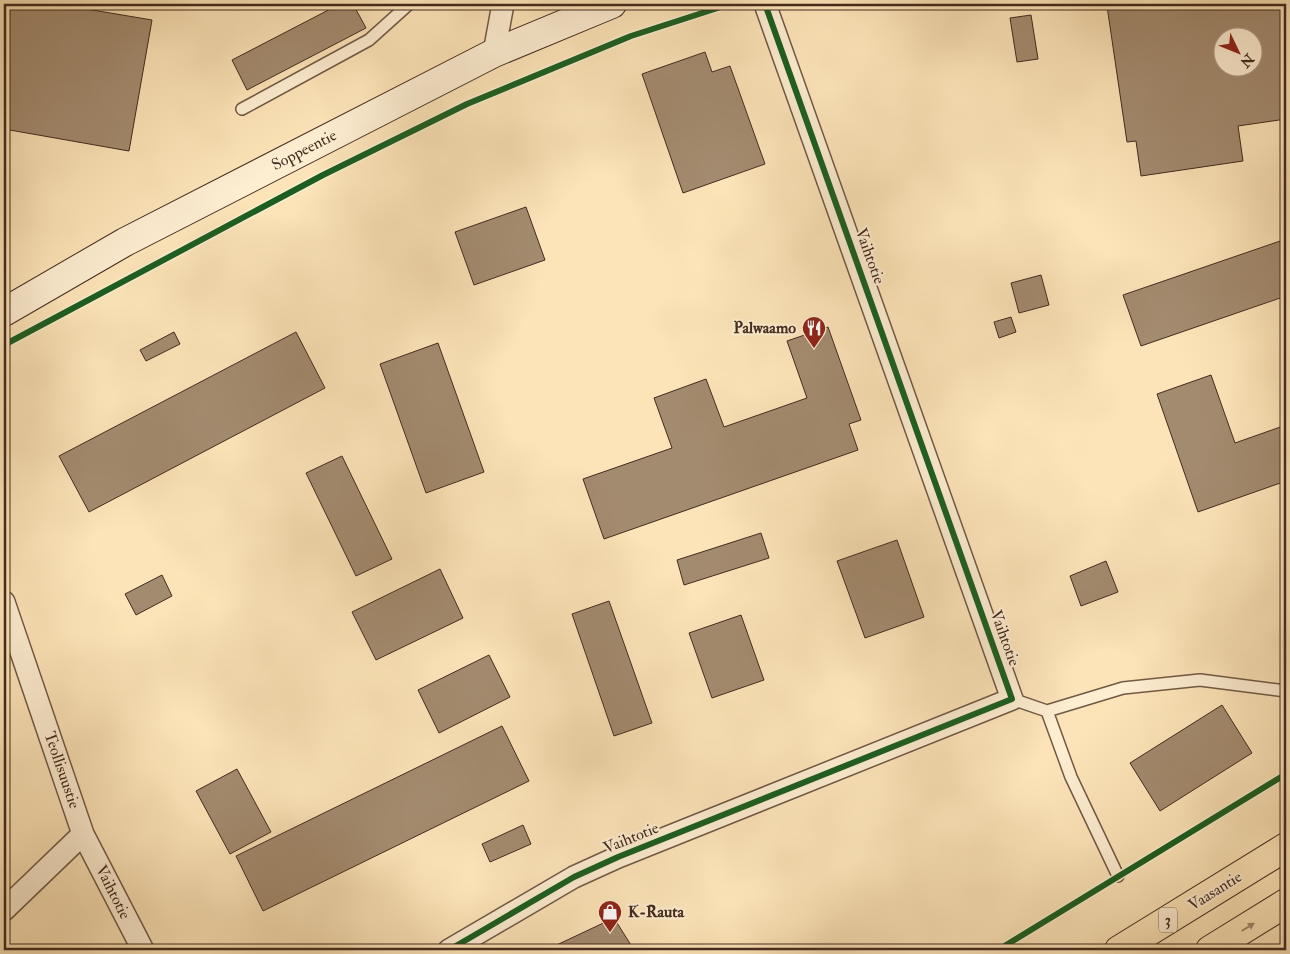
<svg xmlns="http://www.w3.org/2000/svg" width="1290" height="954" viewBox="0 0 1290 954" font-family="'IM FELL Double Pica',serif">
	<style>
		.building { fill: #a38b6f; stroke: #432b1f; fill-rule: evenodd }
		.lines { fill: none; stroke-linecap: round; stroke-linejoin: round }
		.service-casing { stroke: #715945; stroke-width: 14 }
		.minor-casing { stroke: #715945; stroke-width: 24 }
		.secondary-casing { stroke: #432b1f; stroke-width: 30 }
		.trunk-casing { stroke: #432b1f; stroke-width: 30 }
		.service { stroke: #fdedd1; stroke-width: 11 }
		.minor { stroke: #fdedd1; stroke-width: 21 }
		.secondary { stroke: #fdedd1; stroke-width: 28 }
		.trunk { stroke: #fce4b8; stroke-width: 28 }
		.cycleway-casing { stroke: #fdedd1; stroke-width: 9 }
		.cycleway { stroke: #1b5e20; stroke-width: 6 }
		.oneway { fill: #a0886c }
		.labels { text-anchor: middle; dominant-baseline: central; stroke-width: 4; stroke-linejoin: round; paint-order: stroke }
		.shield { fill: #fdedd1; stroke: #7b6554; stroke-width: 1 }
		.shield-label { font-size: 15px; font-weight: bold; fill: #432b1f }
		.street-label { font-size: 16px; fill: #432b1f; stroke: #fdedd1 }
		.poi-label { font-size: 16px; font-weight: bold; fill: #432b1f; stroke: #fdedd1; text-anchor: end }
	</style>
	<rect width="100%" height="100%" fill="#fce4b8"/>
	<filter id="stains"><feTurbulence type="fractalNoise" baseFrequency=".004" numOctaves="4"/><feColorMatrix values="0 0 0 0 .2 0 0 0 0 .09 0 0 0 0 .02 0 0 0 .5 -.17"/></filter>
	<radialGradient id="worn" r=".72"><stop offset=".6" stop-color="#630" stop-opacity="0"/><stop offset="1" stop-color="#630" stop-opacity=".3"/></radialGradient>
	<!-- building -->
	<path class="building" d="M4,4H57L152,20L129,151L4,129Z
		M340,4H353L366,28L247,90L232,60Z
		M1125,4H1286V119L1238,126L1243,161L1141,176L1136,141L1127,142L1107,6ZM1222,38H1252V68H1222Z
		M1031,15L1038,59L1017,62L1010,18Z
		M705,52L712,72L730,66L765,164L683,193L642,74Z
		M526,207L545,260L474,285L455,232Z
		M1286,239V296L1141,346L1123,295Z
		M1041,275L1049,305L1019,313L1011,283Z
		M1011,317L1016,332L999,338L994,322Z
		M828,327L861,420L849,424L858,450L604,539L583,479L672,448L654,398L706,379L724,427L807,398L787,341Z
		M174,332L180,344L146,361L140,350Z
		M296,332L325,388L89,512L59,456Z
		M438,343L484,472L426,493L380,364Z
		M1211,375L1235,443L1286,425V481L1198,512L1157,394Z
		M342,456L392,559L356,576L306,473Z
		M761,533L769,558L684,585L677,560Z
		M897,540L924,617L865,638L837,561Z
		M1106,561L1118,592L1081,606L1070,576Z
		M440,569L463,618L376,660L352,612Z
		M162,575L172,596L136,615L125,594Z
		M609,601L652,723L614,736L572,614Z
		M741,615L764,680L712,698L689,633Z
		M489,655L510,697L439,733L418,690Z
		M1222,705L1252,753L1160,811L1130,763Z
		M502,726L529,781L263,911L236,856Z
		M237,769L271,832L230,854L196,791Z
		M523,825L531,844L490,862L482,844Z
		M614,918L634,950H546Z"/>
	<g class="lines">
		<!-- service casing -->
		<g class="service-casing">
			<path id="service" d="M242,109L369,40L409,4
				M1012,699L1047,711L1123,688L1200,680L1286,691
				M1047,711L1071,777L1118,876"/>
		</g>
		<!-- minor casing -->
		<g class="minor-casing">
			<path id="minor" d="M494,53L503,4
				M4,602L83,834L4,910
				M83,834L143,950
				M449,950L574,877L618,857L1012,699L765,4"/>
		</g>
		<!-- secondary casing -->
		<g class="secondary-casing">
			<path id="secondary" d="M4,312L125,242L494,53L612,4"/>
		</g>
		<!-- trunk casing -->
		<g class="trunk-casing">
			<path id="trunk" d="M1119,950L1286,847
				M1210,950L1286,903"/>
		</g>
		<!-- service -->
		<use href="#service" class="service"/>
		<!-- minor -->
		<use href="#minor" class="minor"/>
		<!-- secondary -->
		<use href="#secondary" class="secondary"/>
		<!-- trunk -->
		<use href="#trunk" class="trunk"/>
		<!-- cycleway casing -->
		<g class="cycleway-casing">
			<path id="cycleway" d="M4,345L323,175L467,104L631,36L730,4
				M449,950L574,877L618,857L1012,699L765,4
				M998,950L1286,774"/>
		</g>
		<!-- cycleway -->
		<use href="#cycleway" class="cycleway"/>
	</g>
	<!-- one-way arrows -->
	<defs><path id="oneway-solid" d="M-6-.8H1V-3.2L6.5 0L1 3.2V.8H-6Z" transform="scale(1.25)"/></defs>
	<use class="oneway" href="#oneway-solid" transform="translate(1248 927) rotate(-32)"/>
	<!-- icons -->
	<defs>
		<g id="restaurant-pin" transform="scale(1.25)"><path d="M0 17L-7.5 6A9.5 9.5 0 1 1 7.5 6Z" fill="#8f2418" stroke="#fdedd1"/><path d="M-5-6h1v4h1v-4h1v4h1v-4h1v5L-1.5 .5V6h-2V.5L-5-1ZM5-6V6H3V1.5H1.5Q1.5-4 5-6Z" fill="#fff"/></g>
		<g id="shop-pin" transform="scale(1.25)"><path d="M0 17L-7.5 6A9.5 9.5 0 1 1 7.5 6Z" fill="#8f2418" stroke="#fdedd1"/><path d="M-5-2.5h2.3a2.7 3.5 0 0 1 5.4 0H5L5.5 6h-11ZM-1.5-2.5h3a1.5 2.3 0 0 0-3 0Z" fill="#fff"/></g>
	</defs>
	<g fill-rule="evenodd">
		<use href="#restaurant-pin" x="814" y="328"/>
		<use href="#shop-pin" x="610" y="912"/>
	</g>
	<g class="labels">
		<!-- shield labels -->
		<rect class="shield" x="1159" y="907.5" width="18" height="25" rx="4"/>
		<g class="shield-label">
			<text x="1168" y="920">3</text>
		</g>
		<!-- street labels -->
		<g class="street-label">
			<text transform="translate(304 150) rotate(-27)">Soppeentie</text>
			<text transform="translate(870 256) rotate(70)">Vaihtotie</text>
			<text transform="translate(1005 638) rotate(70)">Vaihtotie</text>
			<text transform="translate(62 770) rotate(71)">Teollisuustie</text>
			<text transform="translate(631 838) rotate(-22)">Vaihtotie</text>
			<text transform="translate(1215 891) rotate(-32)">Vaasantie</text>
			<text transform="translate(113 892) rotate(63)">Vaihtotie</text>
		</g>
		<!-- poi labels -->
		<g class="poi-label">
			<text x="796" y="328">Palwaamo</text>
			<text x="628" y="912" text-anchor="start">K-Rauta</text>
		</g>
	</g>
	<!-- margin -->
	<rect width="1290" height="954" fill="none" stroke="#fce4b8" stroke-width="20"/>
	<rect x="5" y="5" width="1280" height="944" fill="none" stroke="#432b1f" stroke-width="2.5"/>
	<rect x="10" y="10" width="1270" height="934" fill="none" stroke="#432b1f"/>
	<!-- north arrow -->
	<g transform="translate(1238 52) rotate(133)"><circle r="24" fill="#fdedd1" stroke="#b39f8a"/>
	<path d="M0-4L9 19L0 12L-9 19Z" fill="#8f2418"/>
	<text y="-8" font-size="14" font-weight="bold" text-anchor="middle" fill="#432b1f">N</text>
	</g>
	<rect width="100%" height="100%" filter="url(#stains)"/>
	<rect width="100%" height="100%" fill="url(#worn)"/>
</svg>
